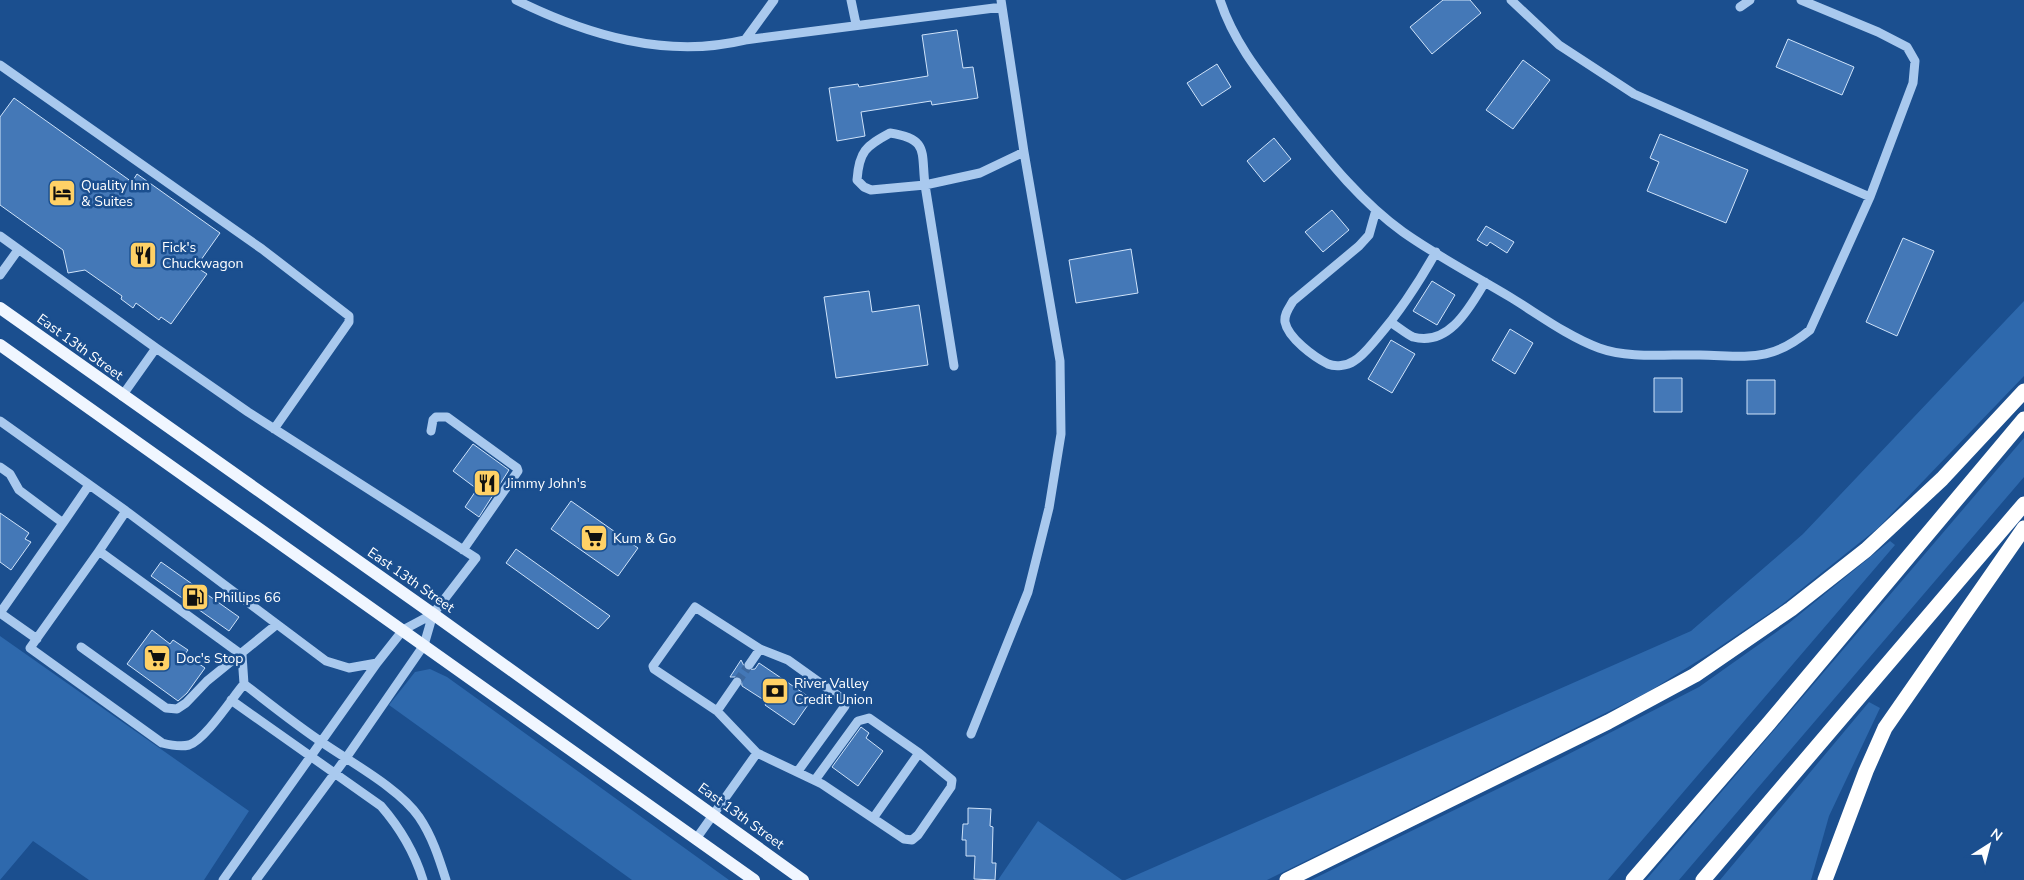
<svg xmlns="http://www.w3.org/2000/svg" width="2024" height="880" viewBox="0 0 2024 880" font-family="'Nunito Sans',sans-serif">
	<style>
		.green { fill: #2e69ad }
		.building { fill: #4478b7; stroke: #cfe3fa }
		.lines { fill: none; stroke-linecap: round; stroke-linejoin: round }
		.minor-tunnel { stroke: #3d69a0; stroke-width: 9; stroke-dasharray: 9 4.5; stroke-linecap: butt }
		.minor { stroke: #a9c9ee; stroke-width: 9 }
		.major { stroke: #f0f6ff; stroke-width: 12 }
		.highway { stroke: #fff; stroke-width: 15 }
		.labels { text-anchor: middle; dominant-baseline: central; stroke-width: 5; stroke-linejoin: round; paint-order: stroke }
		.poi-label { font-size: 14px; fill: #fff; stroke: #1b4f8f; text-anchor: start }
		.street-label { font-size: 14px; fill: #fff; stroke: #1b4f8f }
	</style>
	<rect width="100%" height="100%" fill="#1b4f8f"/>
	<!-- green -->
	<path class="green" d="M2024,301V376L1878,528L1780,606L1709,654L1648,692L1267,880H1125L1691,631L1803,534Z
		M2024,438V477L1679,880H1646Z
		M1890,541L1895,545L1608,880H1311L1557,760L1699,687L1789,623Z
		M0,636L249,811L204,880H89L33,841L0,880Z
		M430,669L447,677L729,880H632L389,705L415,672Z
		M1869,702L1880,708L1829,816L1811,880H1720Z
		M1038,821L1122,880H998Z"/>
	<!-- building -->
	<path class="building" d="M1443,0H1470L1481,13L1432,54L1410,27Z
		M957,30L963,68L973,67L978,98L932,105L931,101L861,112L865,136L837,141L829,88L858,84L859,87L928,76L922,35Z
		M1788,39L1854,67L1842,95L1776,67Z
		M1523,60L1550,80L1513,129L1486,110Z
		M1217,64L1231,87L1202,106L1187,83Z
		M14,98L132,182L137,174L220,233L196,267L207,274L171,324L161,317L159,320L136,303L133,308L121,299L122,296L85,270L68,273L63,250L0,205V117Z
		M1660,134L1748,170L1726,223L1647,191L1659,162L1650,158Z
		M1274,138L1291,159L1264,182L1247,161Z
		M1332,210L1349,230L1323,252L1305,232Z
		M1486,226L1514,242L1507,253L1490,242L1487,246L1477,240Z
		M1903,238L1934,251L1897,336L1866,322Z
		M1131,249L1138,293L1076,303L1069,260Z
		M1432,281L1455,295L1437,325L1413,311Z
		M869,291L872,312L919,305L928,365L836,378L824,297Z
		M1510,329L1533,343L1515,374L1492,360Z
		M1391,340L1415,354L1392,393L1368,379Z
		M1654,378H1682V412H1654Z
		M1747,380H1775V414H1747Z
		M473,444L509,470L479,517L465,507L477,489L453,471Z
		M571,501L638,548L618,576L551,529Z
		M0,513L29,533L25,539L31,542L11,570L0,562Z
		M516,549L610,616L598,629L506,563Z
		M161,562L239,617L229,631L151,576Z
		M152,630L170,644L173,640L188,650L185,654L205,668L187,693L178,701L127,664Z
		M741,660L746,670L755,669L759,663L812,699L794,725L765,705L767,702L742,686L741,677H730Z
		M861,727L869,733L866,738L883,751L858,786L832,767Z
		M968,808L991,809L990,826L993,827L992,863H996L995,880L974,879L975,856H966V840H962L963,824H968Z"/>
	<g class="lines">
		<!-- minor-tunnel -->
		<path class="minor-tunnel" d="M737,682L749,665"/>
		<!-- minor -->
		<path class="minor" d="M516,0C587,35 666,59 745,40L1002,7
			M851,0L856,24
			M1220,0C1235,46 1265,80 1294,118C1327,159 1360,201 1403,232C1437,256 1475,276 1510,297C1538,314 1567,336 1599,348C1629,359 1668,354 1700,355C1749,356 1770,363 1810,330L1870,197L1634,94L1559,45L1511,0
			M1801,0L1878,32L1907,47L1915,61L1913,83L1870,197
			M1740,7L1750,0
			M745,40L774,0
			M0,65L262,249L349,316V322L274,429
			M890,133C929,139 921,151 925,185L871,190L864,187L857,180C859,151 866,146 890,133Z
			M1376,210L1369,235L1359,246L1293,301C1289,308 1284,314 1285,322C1288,338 1314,357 1328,364C1335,367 1347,366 1354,361C1363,356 1371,345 1378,337C1402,309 1418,284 1436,252
			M0,236L156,348L122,396
			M0,275L18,250
			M1390,322C1397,326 1406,334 1413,337C1449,347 1470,307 1485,282
			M156,348L248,412L476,558L433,614L424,645L346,758L256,880
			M954,366L925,185L980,173L1024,152
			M0,421L126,511L326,661L349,668L377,663
			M431,431L433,420L436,417H447L517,468L518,471L463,550
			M0,467L10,474L19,490L63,523L0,613
			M126,511L99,551L242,655L244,684C270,704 296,725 323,743C352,763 400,789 419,817C432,836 439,858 446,880
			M63,523L89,485
			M99,551L30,648L162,743C170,745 180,747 189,745C205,740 232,698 244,684
			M0,613L37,639
			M81,647L166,708L177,709L186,703L207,681L276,625
			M749,665L760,649
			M231,700L381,806C401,829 414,851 423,880
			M717,711L737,682
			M971,734L1028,592L1049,508L1061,434L1060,361L1024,152L1001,0
			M798,771L845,706L844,700L788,660L760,649L695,607L653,666L654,669L717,711L757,753L822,784L904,839L912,840L918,835L951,787L952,780L919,753L869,718L858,721L815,780
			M874,817L919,753
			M696,839L757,753
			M223,880L377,663L403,630L433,614"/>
		<!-- major -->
		<path class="major" d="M0,308L433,614L803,880
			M0,345L754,880"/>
		<!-- highway -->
		<path class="highway" d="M1287,880L1608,722L1695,675L1791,609L1866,550L1942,479L2024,391
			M1633,880L1769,723L2024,419
			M1703,880L2024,504
			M1825,880L1866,771L1885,728L2024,528"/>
	</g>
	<!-- icons -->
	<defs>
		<g id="hotel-square" transform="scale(1.4375)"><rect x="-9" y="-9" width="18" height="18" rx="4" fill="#ffd166" stroke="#1b4f8f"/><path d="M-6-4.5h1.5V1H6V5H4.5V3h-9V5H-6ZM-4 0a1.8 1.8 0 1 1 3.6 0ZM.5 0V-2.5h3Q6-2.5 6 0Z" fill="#111"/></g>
		<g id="restaurant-square" transform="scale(1.4375)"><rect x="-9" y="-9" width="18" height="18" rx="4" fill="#ffd166" stroke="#1b4f8f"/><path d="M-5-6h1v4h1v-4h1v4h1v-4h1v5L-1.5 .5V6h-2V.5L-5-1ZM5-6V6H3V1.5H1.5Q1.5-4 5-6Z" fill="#111"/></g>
		<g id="supermarket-square" transform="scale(1.4375)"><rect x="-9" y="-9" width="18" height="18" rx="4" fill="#ffd166" stroke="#1b4f8f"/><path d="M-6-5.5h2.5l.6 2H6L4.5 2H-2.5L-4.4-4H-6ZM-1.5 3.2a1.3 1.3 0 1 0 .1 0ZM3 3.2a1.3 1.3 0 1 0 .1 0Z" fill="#111"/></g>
		<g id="fuel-square" transform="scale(1.4375)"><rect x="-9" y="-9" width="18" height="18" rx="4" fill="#ffd166" stroke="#1b4f8f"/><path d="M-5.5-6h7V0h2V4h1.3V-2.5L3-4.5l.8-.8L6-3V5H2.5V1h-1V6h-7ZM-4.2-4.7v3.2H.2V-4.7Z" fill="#111"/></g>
		<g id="bank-square" transform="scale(1.4375)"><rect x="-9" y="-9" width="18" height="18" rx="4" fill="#ffd166" stroke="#1b4f8f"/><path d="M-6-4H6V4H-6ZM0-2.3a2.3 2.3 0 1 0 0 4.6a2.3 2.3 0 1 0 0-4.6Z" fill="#111"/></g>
	</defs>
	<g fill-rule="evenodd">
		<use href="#hotel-square" x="62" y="193"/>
		<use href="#restaurant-square" x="143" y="255"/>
		<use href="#restaurant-square" x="487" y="483"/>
		<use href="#supermarket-square" x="594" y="538"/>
		<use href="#fuel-square" x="195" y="597"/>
		<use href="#supermarket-square" x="157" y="658"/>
		<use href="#bank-square" x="775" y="691"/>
	</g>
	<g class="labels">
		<!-- poi labels -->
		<g class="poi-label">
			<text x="81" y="185">Quality Inn<tspan x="81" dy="16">&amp; Suites</tspan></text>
			<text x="162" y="247">Fick's<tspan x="162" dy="16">Chuckwagon</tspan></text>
			<text x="506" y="483">Jimmy John's</text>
			<text x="613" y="538">Kum &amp; Go</text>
			<text x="214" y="597">Phillips 66</text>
			<text x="176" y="658">Doc's Stop</text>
			<text x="794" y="683">River Valley<tspan x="794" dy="16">Credit Union</tspan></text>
		</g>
		<!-- street labels -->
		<g class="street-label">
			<text transform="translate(80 347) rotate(36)">East 13th Street</text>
			<text transform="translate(411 580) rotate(35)">East 13th Street</text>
			<text transform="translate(741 816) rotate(36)">East 13th Street</text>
		</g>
	</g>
	<!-- north arrow -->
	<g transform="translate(1989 845) rotate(36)" stroke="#1b4f8f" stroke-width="4" paint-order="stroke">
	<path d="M0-4L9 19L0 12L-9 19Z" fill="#ffffff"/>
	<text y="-8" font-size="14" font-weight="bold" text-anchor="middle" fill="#ffffff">N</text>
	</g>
</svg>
